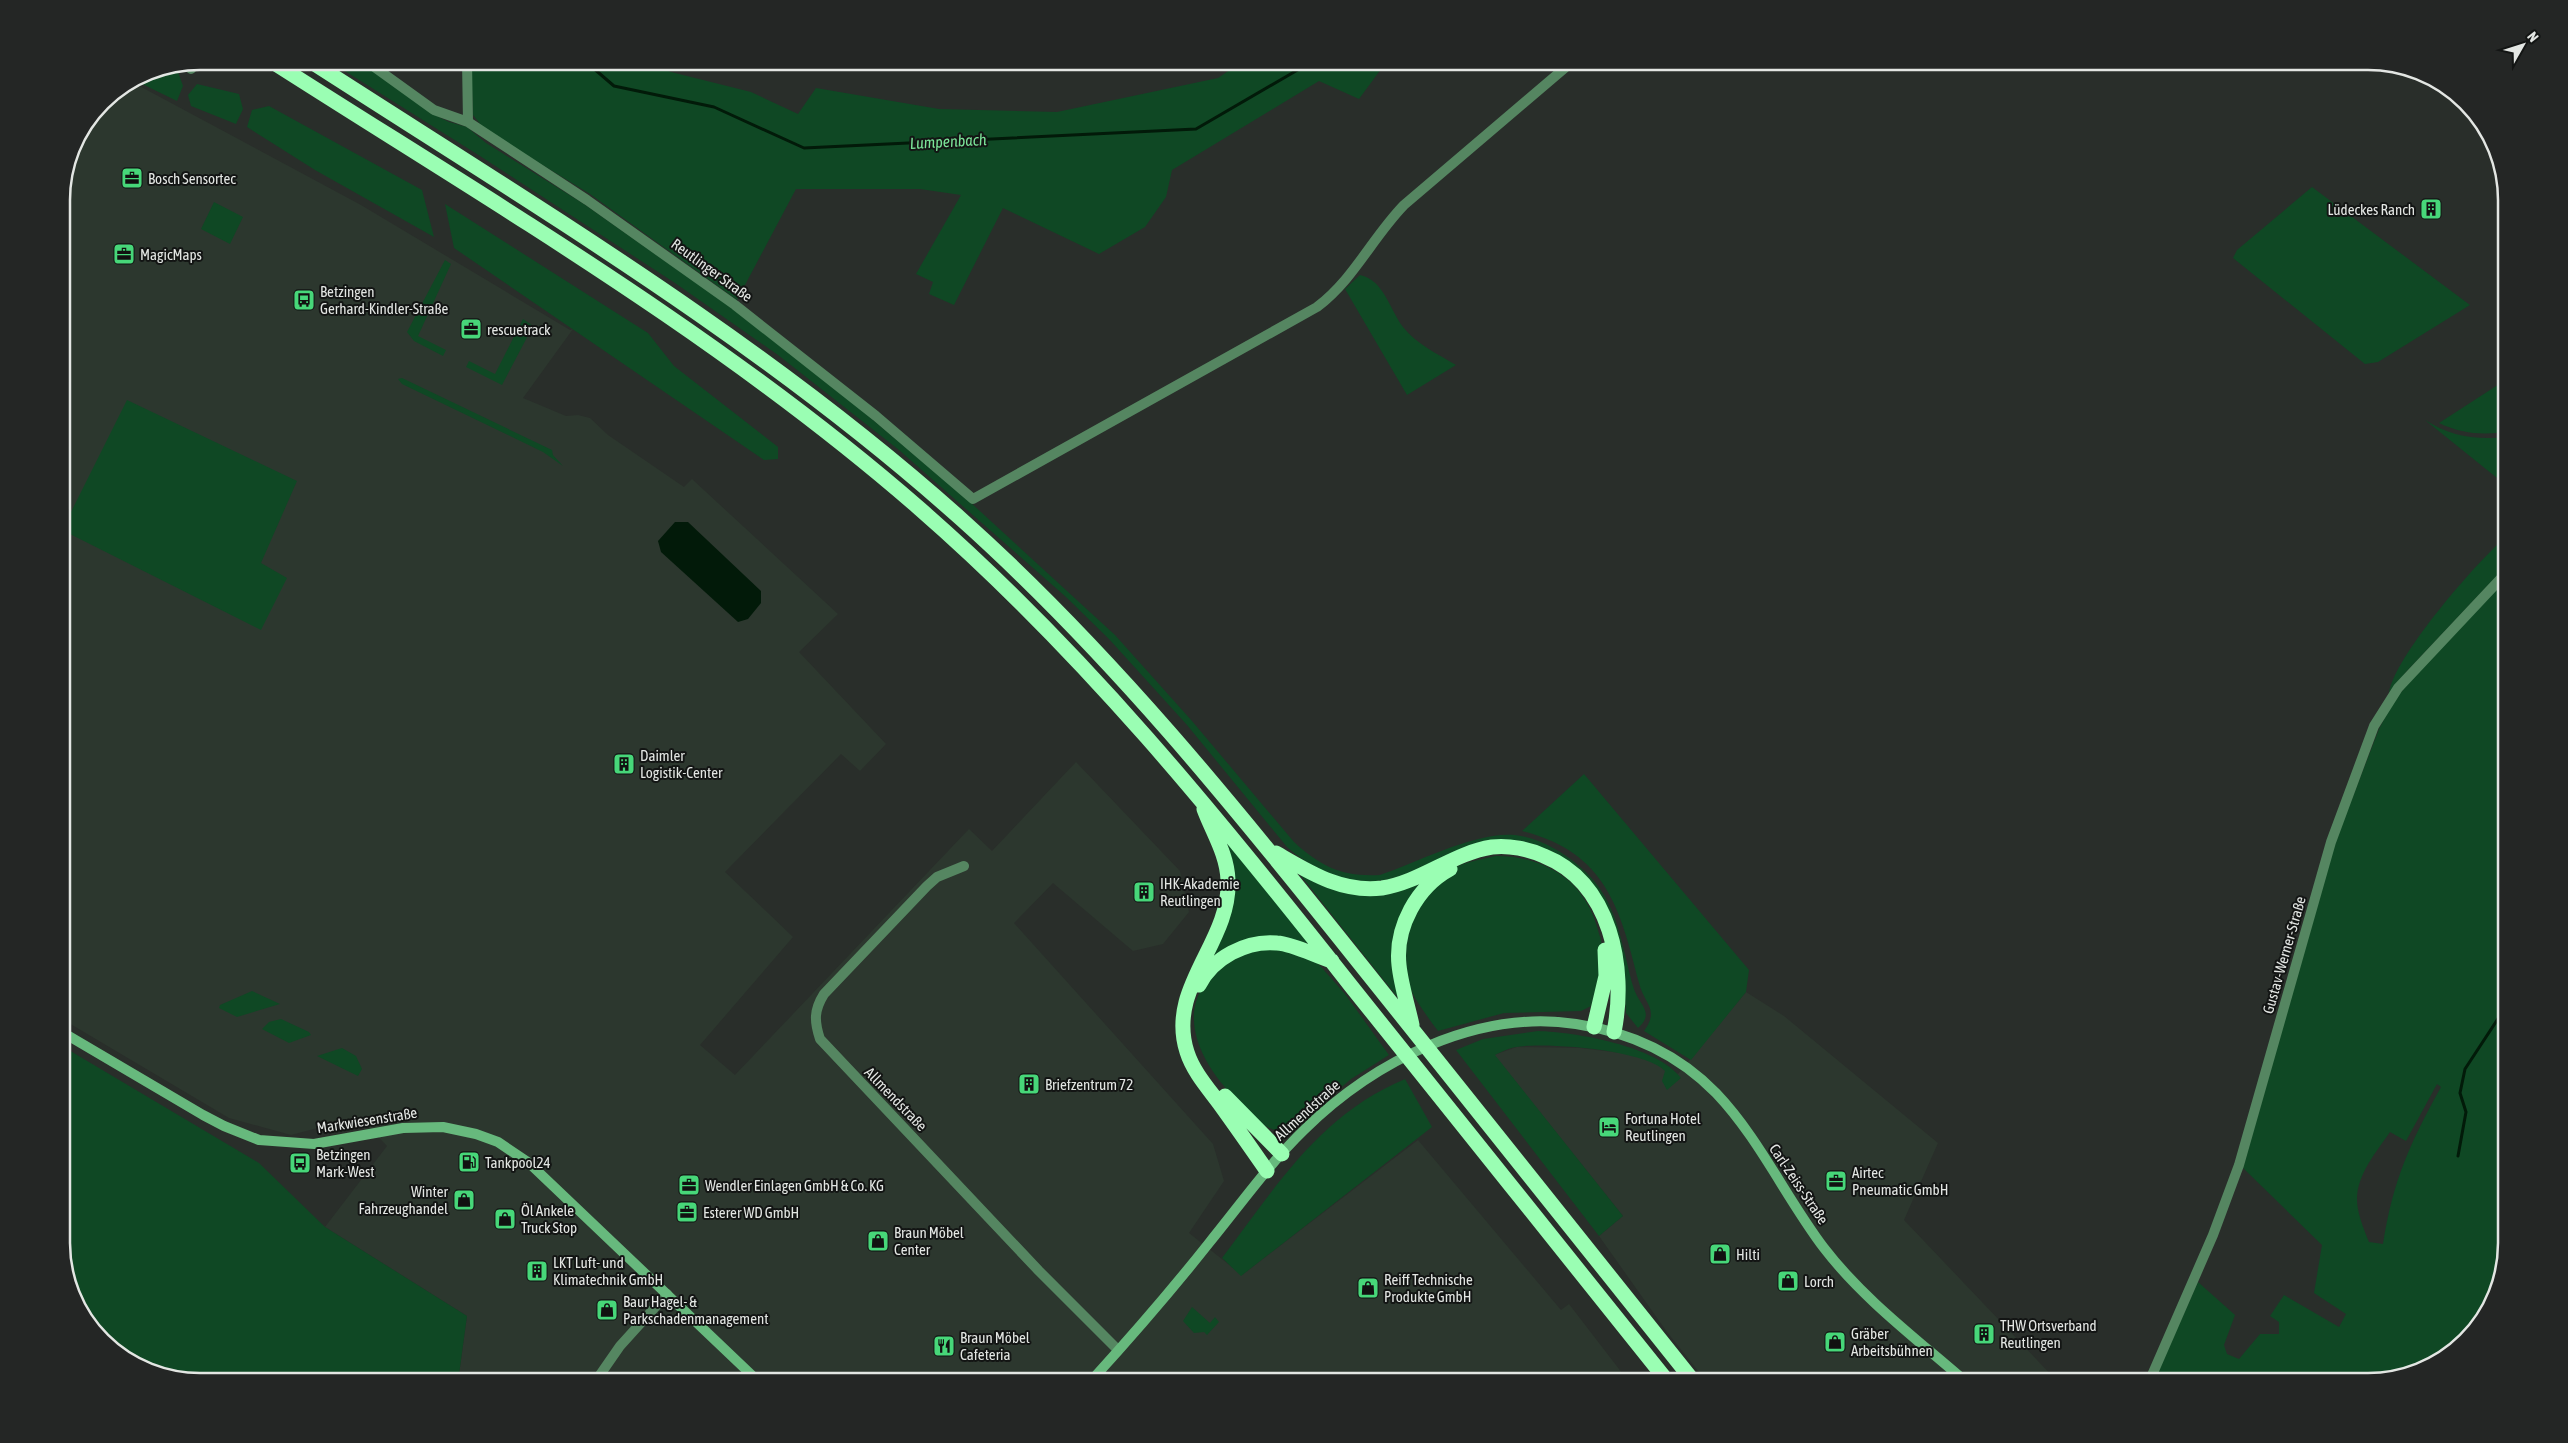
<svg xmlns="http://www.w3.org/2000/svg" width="2568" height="1443" viewBox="0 0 2568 1443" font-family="'Asap Condensed',sans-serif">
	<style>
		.built { fill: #2c372e }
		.green { fill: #0f4824; fill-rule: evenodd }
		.water { fill: #021a09 }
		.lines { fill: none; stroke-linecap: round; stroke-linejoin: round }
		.stream { stroke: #021a09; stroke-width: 3 }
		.street { stroke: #558661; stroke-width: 10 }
		.secondary { stroke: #67b97d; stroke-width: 10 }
		.highway { stroke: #9afeb3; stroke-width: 15 }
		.labels { text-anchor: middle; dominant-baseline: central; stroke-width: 4; stroke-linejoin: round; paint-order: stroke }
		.poi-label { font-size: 15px; fill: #e3e6e3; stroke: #131514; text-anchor: start }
		.street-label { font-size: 15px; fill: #e3e6e3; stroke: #131514 }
		.water-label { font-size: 16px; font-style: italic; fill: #7be398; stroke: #131514 }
		.rim { fill: none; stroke: #e3e6e3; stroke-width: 2.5 }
	</style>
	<rect width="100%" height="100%" fill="#292e2a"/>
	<!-- built -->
	<path class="built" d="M132,82L361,205L570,330L573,329L523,398L566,416L578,415L590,418L608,435L684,487L692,479L838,614L799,652L886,744L860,771L841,754L725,872L793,937L700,1045L735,1075L969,829L992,851L1076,762L1180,871L1189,912L1163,944L1133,951L1053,883L1014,923L1213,1144L1224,1181L1189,1233L1242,1275L1418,1140L1561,1310L1569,1304L1629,1382H458L467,1316L325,1227L387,1146L359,1117L291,1135L229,1118L62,1019V191L75,139L102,102Z
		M1746,992L1784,1016L1938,1143L1904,1220L2058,1382H1707L1667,1332L1599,1236L1623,1216L1494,1055L1517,1047L1580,1048L1630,1054L1658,1064L1678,1074Z"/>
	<!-- green -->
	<path class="green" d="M329,61H359L433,114L449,122L467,127L486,143L584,204L732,308L853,403L969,501L1115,635L1192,721L1294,842C1321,867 1343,877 1380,875C1419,862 1482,828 1521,836C1537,839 1553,847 1566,856C1617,891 1618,931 1633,986C1638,1005 1656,1012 1638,1028L1626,1013L1623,973L1609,918L1535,848C1502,853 1469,856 1436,862C1423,865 1410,873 1397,877C1355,889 1318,874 1287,847L1187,725L1109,639L1066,597L899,450L778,355L675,283L480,156Z
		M471,61H645L671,72L751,92L798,114L816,88L939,109L1057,112L1218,78L1243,61H1387L1359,99L1319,81L1172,170L1166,197L1145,227L1099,254L1003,208L954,305L929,294L933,282L916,274L961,195L920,189H796L737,300L590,194L485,130L473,115Z
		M176,66L183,86L177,101L134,80L147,72Z
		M197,84L239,94L243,109L236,124L191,106L188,95Z
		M269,106L422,190L434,237L315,170L247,127L252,110Z
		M2312,187L2470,305L2378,362L2365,364L2233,258L2237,250Z
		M214,202L243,217L230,244L201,229Z
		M445,204L648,333L674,366L778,447V459L764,460L454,248Z
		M445,260L451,264L418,336L446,350L443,356L414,341L407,332Z
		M1360,275C1384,280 1390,310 1403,327C1416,344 1438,354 1456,365L1407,395L1345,289Z
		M523,319L533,326L502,385L466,367L469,361L495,374Z
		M402,378L552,450L553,455L563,466L543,452L402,384L398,379Z
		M2507,379V432C2482,435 2462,434 2439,423Z
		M127,400L297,481L261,563L287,578L261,630L62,530Z
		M2425,420C2452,437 2475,440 2507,437V486Z
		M2507,536V565L2406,672L2389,693C2394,657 2477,561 2507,536Z
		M2507,578V1243L2488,1312L2437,1363L2368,1382H2153L2198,1282L2235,1315L2224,1345L2227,1354L2239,1359L2260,1334H2279V1322L2270,1316L2284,1295L2339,1327L2346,1314L2314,1293L2322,1245L2243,1168L2334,845L2379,729L2392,704L2412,678ZM2437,1084L2441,1087C2410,1143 2393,1180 2383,1244L2369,1242C2365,1232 2360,1220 2358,1209C2352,1180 2375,1154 2390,1132L2406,1141Z
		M1584,774L1749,970L1746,992L1691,1060L1644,1031C1660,1009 1644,1004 1639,983C1620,908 1606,852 1522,831Z
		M1223,832L1315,945L1298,942L1218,956L1213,954C1237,908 1242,881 1223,832Z
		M1496,856C1543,856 1584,879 1597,927C1600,937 1604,948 1603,958C1602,973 1595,991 1591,1006L1581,1011L1504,1013L1438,1031C1429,1019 1411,995 1408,982C1398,938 1417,887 1458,866C1470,861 1483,859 1496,856Z
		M1298,872L1335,889L1419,884L1400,917L1402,1003Z
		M1277,946L1315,960L1345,994L1389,1055L1351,1079L1290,1130C1268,1134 1257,1120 1242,1105C1204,1070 1167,1009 1221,968C1227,963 1233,957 1239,954C1250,949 1266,948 1277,946Z
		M252,991L280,1004L237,1017L219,1008L220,1005Z
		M281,1019L309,1032L311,1035L289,1043L262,1029L269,1022Z
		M1538,1031C1575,1032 1657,1046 1681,1078L1667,1090L1662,1081L1665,1071C1645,1050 1546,1042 1516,1047C1509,1048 1501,1052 1495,1055L1623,1216L1599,1236L1456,1050L1483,1039Z
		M62,1046L259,1163L325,1227L467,1316L458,1382H200L131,1363L80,1312L62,1252Z
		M342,1048L356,1056L362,1069L358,1076L317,1056Z
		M1405,1079L1432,1127L1241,1276L1222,1258C1276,1187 1319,1115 1405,1079Z
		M1192,1307L1210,1323L1215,1317L1219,1322L1207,1335L1204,1332L1194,1333L1183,1321Z"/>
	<!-- water -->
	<path class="water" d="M675,522H688L761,591V603L748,619L738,622L661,552L658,541Z"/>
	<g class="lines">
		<!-- stream -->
		<path class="stream" d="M585,61L614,86L714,107L804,148L1196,129L1313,61
			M2458,1156L2466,1112L2460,1093L2465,1069L2507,1005"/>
		<!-- street -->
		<path class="street" d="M366,61L434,110L468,122L587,200L735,305L876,416L973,499L1317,307C1354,279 1372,238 1404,205L1573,61
			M467,61L468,122
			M186,64L191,69L197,62
			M964,866L937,877L927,886L824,994C814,1010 814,1021 820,1039L1039,1271L1118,1350
			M595,1382L620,1346L667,1294
			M2149,1382L2213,1235L2239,1165L2331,842L2374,726L2398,688L2507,572"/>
		<!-- secondary -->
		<path class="secondary" d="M62,1032L203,1115L224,1126L259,1140L314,1144L403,1128L443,1127L476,1134L498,1142L529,1163L759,1382
			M1090,1382C1131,1337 1171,1291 1209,1243C1240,1205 1269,1164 1304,1130C1374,1061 1477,1009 1576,1024C1629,1032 1678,1054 1716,1093C1759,1138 1786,1198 1824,1248C1863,1299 1918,1340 1966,1382"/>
		<!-- highway -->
		<path class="highway" d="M271,61C493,203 722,336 920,509C1083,651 1218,817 1351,986C1457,1118 1562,1250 1668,1382
			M310,61C533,205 761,340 960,518C1110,652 1236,808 1361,965C1472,1104 1583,1243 1694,1382
			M1204,809C1213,833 1227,854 1228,880C1231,943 1166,987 1187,1052C1193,1071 1207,1087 1219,1103C1235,1125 1251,1148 1267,1171
			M1276,853C1309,872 1341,893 1382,888C1421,882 1453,853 1492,847C1509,845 1529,849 1544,856C1611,883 1627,968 1614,1032
			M1199,985C1213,958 1246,940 1277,943C1294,944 1315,956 1332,961
			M1412,1025C1408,1006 1401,985 1399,965C1395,927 1417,887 1450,869
			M1594,1027L1606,976L1605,950
			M1225,1096L1282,1154"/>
	</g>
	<!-- icons -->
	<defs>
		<g id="office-square" transform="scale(1.125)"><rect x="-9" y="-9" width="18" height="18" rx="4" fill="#47d779" stroke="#131514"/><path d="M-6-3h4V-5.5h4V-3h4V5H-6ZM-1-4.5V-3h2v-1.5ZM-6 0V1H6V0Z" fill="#111"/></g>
		<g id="building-square" transform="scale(1.125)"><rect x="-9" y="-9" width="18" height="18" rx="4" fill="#47d779" stroke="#131514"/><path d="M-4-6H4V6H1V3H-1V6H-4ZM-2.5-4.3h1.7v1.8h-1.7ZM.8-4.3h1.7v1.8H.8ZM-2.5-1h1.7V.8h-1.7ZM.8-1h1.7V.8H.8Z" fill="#111"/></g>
		<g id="bus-square" transform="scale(1.125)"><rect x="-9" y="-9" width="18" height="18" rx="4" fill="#47d779" stroke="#131514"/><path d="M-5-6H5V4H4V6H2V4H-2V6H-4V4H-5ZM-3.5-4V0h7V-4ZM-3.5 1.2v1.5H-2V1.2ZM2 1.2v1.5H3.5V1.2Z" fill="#111"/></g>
		<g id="hotel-square" transform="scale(1.125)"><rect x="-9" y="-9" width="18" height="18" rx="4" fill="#47d779" stroke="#131514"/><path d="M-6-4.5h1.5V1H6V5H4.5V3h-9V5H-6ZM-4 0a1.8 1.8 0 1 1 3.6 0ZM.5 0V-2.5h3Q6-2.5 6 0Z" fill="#111"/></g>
		<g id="fuel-square" transform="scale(1.125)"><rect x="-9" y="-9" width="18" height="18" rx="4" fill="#47d779" stroke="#131514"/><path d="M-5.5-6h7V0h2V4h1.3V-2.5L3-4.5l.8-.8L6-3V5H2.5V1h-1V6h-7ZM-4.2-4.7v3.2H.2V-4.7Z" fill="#111"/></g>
		<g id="shop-square" transform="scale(1.125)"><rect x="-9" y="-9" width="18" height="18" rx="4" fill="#47d779" stroke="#131514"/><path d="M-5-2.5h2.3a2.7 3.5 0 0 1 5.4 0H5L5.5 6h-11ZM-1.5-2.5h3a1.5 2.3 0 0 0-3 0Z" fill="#111"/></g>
		<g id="restaurant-square" transform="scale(1.125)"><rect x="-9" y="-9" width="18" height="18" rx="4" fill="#47d779" stroke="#131514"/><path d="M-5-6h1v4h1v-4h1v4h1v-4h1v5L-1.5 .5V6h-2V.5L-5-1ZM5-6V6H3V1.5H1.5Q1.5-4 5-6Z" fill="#111"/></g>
	</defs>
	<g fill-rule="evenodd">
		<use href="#office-square" x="132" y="178"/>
		<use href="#building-square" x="2431" y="209"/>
		<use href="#office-square" x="124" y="254"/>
		<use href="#bus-square" x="304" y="300"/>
		<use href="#office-square" x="471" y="329"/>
		<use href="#building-square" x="624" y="764"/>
		<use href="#building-square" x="1144" y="892"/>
		<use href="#building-square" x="1029" y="1084"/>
		<use href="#hotel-square" x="1609" y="1127"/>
		<use href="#fuel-square" x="469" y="1162"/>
		<use href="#bus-square" x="300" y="1163"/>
		<use href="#office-square" x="1836" y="1181"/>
		<use href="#office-square" x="689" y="1185"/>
		<use href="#shop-square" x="464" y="1200"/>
		<use href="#office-square" x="687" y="1212"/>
		<use href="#shop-square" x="505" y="1219"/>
		<use href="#shop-square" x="878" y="1241"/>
		<use href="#shop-square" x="1720" y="1254"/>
		<use href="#building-square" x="537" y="1271"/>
		<use href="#shop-square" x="1788" y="1281"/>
		<use href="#shop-square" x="1368" y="1288"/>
		<use href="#shop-square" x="607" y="1310"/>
		<use href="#building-square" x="1984" y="1334"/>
		<use href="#shop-square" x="1835" y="1342"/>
		<use href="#restaurant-square" x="944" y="1346"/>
	</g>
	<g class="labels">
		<!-- poi labels -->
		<g class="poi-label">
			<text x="148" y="178">Bosch Sensortec</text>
			<text x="2415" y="209" text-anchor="end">Lüdeckes Ranch</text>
			<text x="140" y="254">MagicMaps</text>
			<text x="320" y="291">Betzingen<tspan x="320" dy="17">Gerhard-Kindler-Straße</tspan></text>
			<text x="487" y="329">rescuetrack</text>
			<text x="640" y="755">Daimler<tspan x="640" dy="17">Logistik-Center</tspan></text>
			<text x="1160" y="883">IHK-Akademie<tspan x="1160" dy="17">Reutlingen</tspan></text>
			<text x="1045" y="1084">Briefzentrum 72</text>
			<text x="1625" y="1118">Fortuna Hotel<tspan x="1625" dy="17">Reutlingen</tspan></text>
			<text x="316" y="1154">Betzingen<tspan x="316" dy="17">Mark-West</tspan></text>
			<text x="485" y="1162">Tankpool24</text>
			<text x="1852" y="1172">Airtec<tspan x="1852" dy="17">Pneumatic GmbH</tspan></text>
			<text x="705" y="1185">Wendler Einlagen GmbH &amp; Co. KG</text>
			<text x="448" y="1191" text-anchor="end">Winter<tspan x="448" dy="17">Fahrzeughandel</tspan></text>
			<text x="521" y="1210">Öl Ankele<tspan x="521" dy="17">Truck Stop</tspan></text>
			<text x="703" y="1212">Esterer WD GmbH</text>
			<text x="894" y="1232">Braun Möbel<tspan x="894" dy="17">Center</tspan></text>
			<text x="1736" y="1254">Hilti</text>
			<text x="553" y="1262">LKT Luft- und<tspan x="553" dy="17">Klimatechnik GmbH</tspan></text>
			<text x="1384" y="1279">Reiff Technische<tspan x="1384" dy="17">Produkte GmbH</tspan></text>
			<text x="1804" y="1281">Lorch</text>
			<text x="623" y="1301">Baur Hagel- &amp;<tspan x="623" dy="17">Parkschadenmanagement</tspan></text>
			<text x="2000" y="1325">THW Ortsverband<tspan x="2000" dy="17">Reutlingen</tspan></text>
			<text x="1851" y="1333">Gräber<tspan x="1851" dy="17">Arbeitsbühnen</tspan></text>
			<text x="960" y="1337">Braun Möbel<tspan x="960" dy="17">Cafeteria</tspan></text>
		</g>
		<!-- street labels -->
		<g class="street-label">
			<text transform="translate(712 270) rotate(36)">Reutlinger Straße</text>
			<text transform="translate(2284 955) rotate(-74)">Gustav-Werner-Straße</text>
			<text transform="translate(896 1099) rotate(46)">Allmendstraße</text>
			<text transform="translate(1307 1110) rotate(-42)">Allmendstraße</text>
			<text transform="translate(367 1120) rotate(-9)">Markwiesenstraße</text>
			<text transform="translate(1799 1184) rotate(56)">Carl-Zeiss-Straße</text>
		</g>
		<!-- water labels -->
		<g class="water-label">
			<text transform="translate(948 141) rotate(-3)">Lumpenbach</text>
		</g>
	</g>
	<!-- crop -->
	<path d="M0 0H2568V1443H0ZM200 70H2368A130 130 0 0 1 2498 200V1243A130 130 0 0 1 2368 1373H200A130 130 0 0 1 70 1243V200A130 130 0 0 1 200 70Z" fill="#242625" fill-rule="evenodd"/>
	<path class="rim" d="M200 70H2368A130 130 0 0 1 2498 200V1243A130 130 0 0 1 2368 1373H200A130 130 0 0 1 70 1243V200A130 130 0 0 1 200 70Z"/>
	<!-- north arrow -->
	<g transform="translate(2523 45) rotate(51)" stroke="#131514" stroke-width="4" paint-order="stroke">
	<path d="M0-4L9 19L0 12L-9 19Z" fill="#e3e6e3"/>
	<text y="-8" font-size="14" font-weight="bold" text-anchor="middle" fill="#e3e6e3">N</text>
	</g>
</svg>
